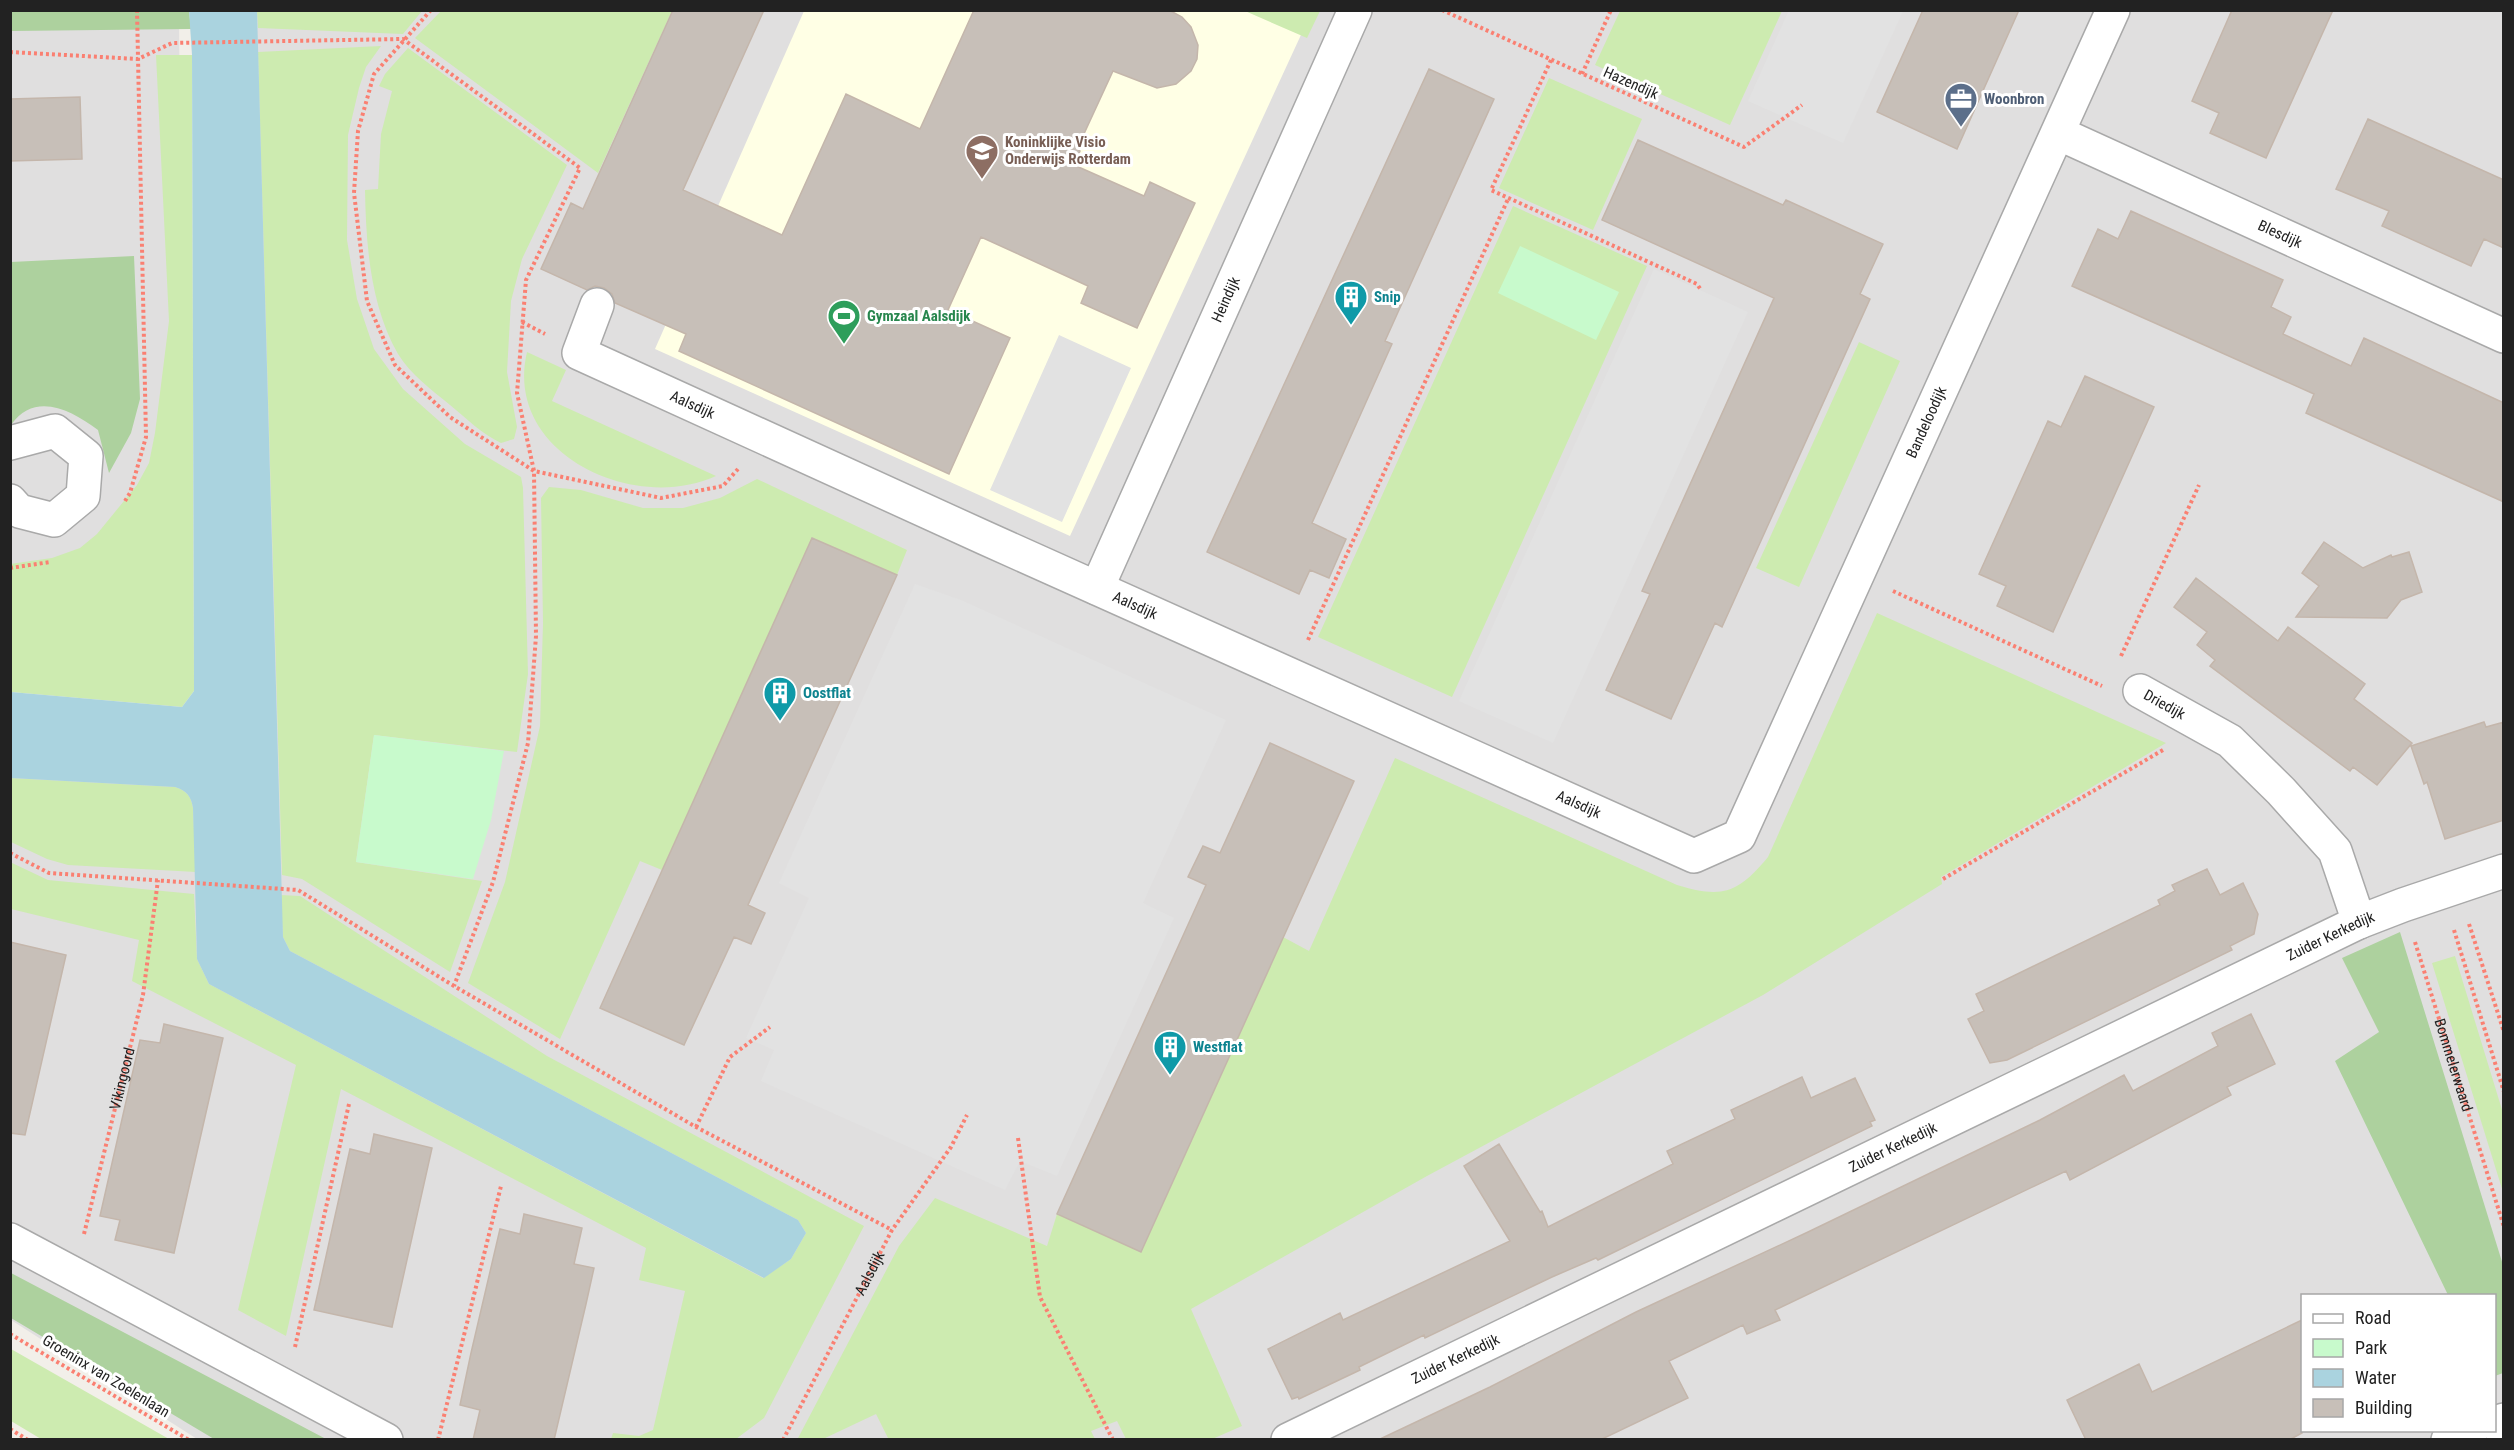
<svg xmlns="http://www.w3.org/2000/svg" width="2514" height="1450" viewBox="0 0 2514 1450" font-family="'Roboto Condensed',sans-serif">
	<style>
		.residential { fill: #e0dfdf; fill-rule: evenodd }
		.education { fill: #ffffe5 }
		.grass { fill: #cdebb0 }
		.forest { fill: #add19e }
		.park { fill: #c8facc }
		.parking { fill: #e2e2e2 }
		.water { fill: #aad3df }
		.building { fill: #c7bfb8; stroke: #c4b6ab; stroke-width: 1.5 }
		.lines { fill: none; stroke-linecap: round; stroke-linejoin: round }
		.minor-casing { stroke: #a9a9a9; stroke-width: 36 }
		.path { stroke: #fa8072; stroke-width: 4; stroke-dasharray: 3 3; stroke-linecap: butt }
		.minor { stroke: #fff; stroke-width: 33 }
		.labels { text-anchor: middle; dominant-baseline: central; stroke-width: 6; stroke-linejoin: round; paint-order: stroke }
		.street-label { font-size: 15px; fill: #222; stroke: #fff }
		.service-label { font-size: 15px; font-weight: bold; fill: #4e5e75; stroke: #fff; text-anchor: start }
		.education-label { font-size: 15px; font-weight: bold; fill: #785e54; stroke: #fff; text-anchor: start }
		.culture-label { font-size: 15px; font-weight: bold; fill: #0d838f; stroke: #fff; text-anchor: start }
		.leisure-label { font-size: 15px; font-weight: bold; fill: #27864d; stroke: #fff; text-anchor: start }
	</style>
	<rect width="100%" height="100%" fill="#f2efe9"/>
	<!-- residential -->
	<path class="residential" d="M10,11H179L180,160L177,611L11,639Z
		M253,11H2503V1439H197L11,1320L10,706L221,711ZM2302,1296H2494V1430H2302Z"/>
	<!-- education -->
	<path class="education" d="M804,11H1312L1070,536L655,349Z"/>
	<!-- grass -->
	<path class="grass" d="M257,11H422L403,34L258,28Z
		M441,11V10L672,11L598,173L415,38Z
		M1245,11H1320L1307,38Z
		M1620,11V10L1782,11L1730,125L1595,65Z
		M381,46L366,67L359,88L348,135L347,240L357,299L374,349L403,389L465,444L521,477L523,488L528,674L517,752L374,735L356,862L482,881L450,972L302,879L282,875L258,52Z
		M408,48L567,165L522,259L511,301L507,372L517,427L514,439L501,443C482,434 467,419 450,405C433,391 410,374 398,354C370,305 366,244 365,190L378,189L381,134L392,91L379,86L385,74Z
		M156,55H192L194,691L182,707L11,692L10,564L52,558L80,548L97,534L137,485L149,463L155,433L169,321Z
		M1549,78L1642,119L1593,230L1499,188Z
		M1513,206L1647,266L1452,697L1318,637Z
		M1859,342L1900,361L1799,587L1756,568Z
		M527,352L566,370L552,401L716,476C633,514 503,453 527,352Z
		M757,479L907,550L897,575L812,538L662,870L640,861L560,1039L468,983L505,882L540,726L543,623L541,498L549,487L581,490L643,508H683L720,498Z
		M1877,613L2166,743L1941,877L1942,884L1763,995L1427,1176L1191,1309L1242,1426L1210,1440L1126,1439L1117,1421L1091,1431L1095,1439L889,1440L876,1414L823,1439L797,1440L899,1246L935,1198L1047,1246L1057,1214L1141,1252L1283,937L1309,951L1395,758L1677,885C1723,899 1738,893 1768,857Z
		M10,778L175,787C187,791 191,796 193,808L196,872L68,865L47,859L11,842Z
		M10,862L48,880L194,894L197,959L209,984L763,1278L791,1259L806,1233L798,1220L290,951L283,937L280,895L300,896L547,1056L864,1226L764,1418L736,1439H611L613,1433L639,1436L653,1430L685,1291L639,1280L646,1248L341,1089L286,1336L238,1310L296,1065L132,981L139,940L11,909Z
		M2455,956L2503,1113V1192L2432,963Z
		M11,1349L169,1439H41L11,1421Z"/>
	<!-- forest -->
	<path class="forest" d="M10,11H189L191,29L11,31Z
		M134,256L140,399L131,433L109,473L98,430C71,410 35,391 11,425V262Z
		M2400,932L2503,1265V1373L2495,1376L2494,1296L2448,1295L2335,1061L2379,1032L2342,958Z
		M11,1273L326,1439H214L11,1318Z"/>
	<!-- park -->
	<path class="park" d="M1520,246L1619,292L1596,340L1498,293Z
		M374,735L504,751L491,820L473,879L356,862Z"/>
	<!-- parking -->
	<path class="parking" d="M1789,10L1903,11L1843,143L1748,101Z
		M1654,269L1748,312L1553,743L1459,701Z
		M1059,335L1131,368L1062,522L990,490Z
		M915,584L961,600L1226,720L1143,903L1174,918L1057,1176L1020,1161L1005,1190L761,1081L774,1050L746,1038L809,898L779,883Z"/>
	<!-- water -->
	<path class="water" d="M189,11H257L283,937L290,951L798,1220L806,1233L791,1259L764,1278L209,984L197,959L193,808C191,796 187,791 175,787L11,778V692L182,707L194,691L192,55Z"/>
	<!-- building -->
	<path class="building" d="M673,10H764L683,190L782,235L846,94L920,129L974,10H1169L1182,17L1191,27L1198,45L1197,59L1191,71L1176,84L1157,88L1113,71L1077,149L1080,151L1074,165L1144,196L1150,182L1195,203L1137,328L1081,303L1088,286L981,237L948,310L1010,338L949,474L679,351L686,334L615,303L612,294L604,288L595,286L587,290L541,269L571,203L583,209Z
		M1923,10H2019L1957,149L1877,112Z
		M2232,10H2333L2266,158L2210,133L2219,113L2192,101Z
		M1429,69L1494,99L1385,341L1392,344L1312,523L1346,539L1329,578L1310,570L1299,594L1207,552Z
		M80,97L82,159L10,161V99Z
		M2368,119L2504,180V248L2484,239L2471,266L2382,226L2389,211L2336,189Z
		M1638,140L1783,205L1786,200L1883,244L1860,294L1870,299L1722,627L1715,623L1671,719L1606,690L1650,594L1642,591L1774,298L1602,220Z
		M2131,211L2283,280L2271,307L2291,317L2283,334L2351,366L2364,338L2504,403V502L2306,413L2314,394L2072,286L2098,229L2118,239Z
		M2085,376L2154,407L2053,632L1997,606L2006,586L1979,574L2048,421L2061,427Z
		M812,538L897,575L748,905L765,913L751,944L734,937L684,1045L600,1008Z
		M2324,542L2363,568L2391,555L2392,557L2409,552L2422,592L2401,600L2387,618L2296,617L2319,586L2302,573Z
		M2196,578L2278,641L2288,627L2365,684L2354,699L2412,743L2377,785L2353,767L2350,771L2210,666L2215,660L2197,645L2207,632L2174,607Z
		M2484,722L2486,727L2504,722V820L2445,839L2427,782L2424,784L2411,746Z
		M1270,743L1354,781L1141,1252L1057,1214L1206,885L1188,877L1203,846L1220,853Z
		M2207,869L2220,895L2243,883L2258,914L2254,934L2230,946L2232,950L2007,1060L1990,1063L1968,1019L1984,1011L1976,994L2160,905L2158,900L2175,891L2172,885Z
		M10,942L66,955L25,1135L10,1133Z
		M2251,1014L2275,1064L2227,1087L2231,1095L2070,1180L2066,1171L1775,1310L1780,1320L1747,1334L1743,1325L1669,1361L1688,1398L1600,1440H1378L1490,1387L1636,1312L1808,1232L2040,1120L2124,1075L2133,1091L2218,1046L2212,1033Z
		M164,1024L223,1038L174,1253L115,1240L120,1220L100,1216L140,1040L160,1043Z
		M1802,1077L1811,1098L1855,1078L1875,1120L1870,1122L1872,1126L1598,1260L1596,1258L1552,1277L1425,1338L1424,1335L1359,1367L1360,1370L1299,1399L1298,1397L1292,1399L1268,1349L1340,1313L1343,1320L1510,1241L1464,1166L1499,1144L1540,1212L1542,1211L1548,1227L1673,1164L1667,1151L1735,1119L1731,1110Z
		M374,1134L432,1148L392,1327L314,1310L350,1149L370,1154Z
		M524,1214L582,1228L574,1264L594,1268L586,1304L554,1440H473L480,1410L460,1405L471,1353L500,1229L520,1234Z
		M2302,1320V1433L2289,1440H2086L2067,1400L2139,1364L2152,1392Z"/>
	<g class="lines">
		<!-- minor casing -->
		<g class="minor-casing">
			<g id="minor">
				<path id="s4" d="M2058,133L2504,336"/>
				<path id="s5" d="M597,305L579,353L985,538L1694,856L1739,836L2113,10"/>
				<path d="M10,443L55,431L86,456L83,496L54,520L19,511L10,501"/>
				<path id="s6" d="M1097,588L1355,10"/>
				<path id="s7" d="M2140,691L2230,741L2281,791L2335,851L2359,922"/>
				<path d="M10,1240L386,1440"/>
				<path d="M2494,1423L2504,1420"/>
				<path id="s8" d="M1288,1440L2359,922L2403,905L2504,871"/>
				<path d="M2448,1440L2472,1430"/>
			</g>
		</g>
		<!-- path -->
		<g class="path">
			<path d="M431,10L374,74L358,131L354,193L367,301L395,365L450,417L534,471L661,498L723,486L738,469"/>
			<path d="M1442,10L1744,147L1802,105"/>
			<path d="M10,52L138,59L172,43L403,39L580,168L526,280L517,393L534,471L536,636L528,743L493,882L454,986"/>
			<path d="M1551,60L1491,190L1697,284L1701,290"/>
			<path d="M1582,74L1611,10"/>
			<path d="M522,322L545,334"/>
			<path d="M125,501L130,493L146,437L137,10"/>
			<path d="M10,568L50,562"/>
			<path d="M1893,591L2102,686"/>
			<path d="M1308,640L1508,199"/>
			<path d="M2121,656L2199,485"/>
			<path d="M10,853L49,873L298,890L454,986L696,1127L892,1230"/>
			<path d="M1943,879L2163,750"/>
			<path d="M2469,924L2504,1032"/>
			<path d="M2454,930L2504,1092"/>
			<path id="s1" d="M2415,942L2504,1227"/>
			<path d="M696,1127L730,1057L770,1027"/>
			<path d="M1018,1138L1040,1297L1113,1440"/>
			<path id="s2" d="M84,1234L143,995L158,880"/>
			<path d="M10,1334L189,1440"/>
			<path d="M295,1347L349,1104"/>
			<path d="M10,1429L28,1440"/>
			<path d="M438,1440L501,1186"/>
			<path id="s3" d="M783,1440L892,1230L951,1147L967,1115"/>
		</g>
		<!-- minor -->
		<use href="#minor" class="minor"/>
	</g>
	<!-- icons -->
	<defs>
		<g id="office-pin" transform="scale(1.725)"><path d="M0 17L-7.5 6A9.5 9.5 0 1 1 7.5 6Z" fill="#5c6f8a" stroke="#fff"/><path d="M-6-3h4V-5.5h4V-3h4V5H-6ZM-1-4.5V-3h2v-1.5ZM-6 0V1H6V0Z" fill="#fff"/></g>
		<g id="school-pin" transform="scale(1.725)"><path d="M0 17L-7.5 6A9.5 9.5 0 1 1 7.5 6Z" fill="#8d6e63" stroke="#fff"/><path d="M0-5L7-2L0 1L-7-2ZM-4 1L0 2.5L4 1V4Q0 6-4 4Z" fill="#fff"/></g>
		<g id="building-pin" transform="scale(1.725)"><path d="M0 17L-7.5 6A9.5 9.5 0 1 1 7.5 6Z" fill="#0f9aa8" stroke="#fff"/><path d="M-4-6H4V6H1V3H-1V6H-4ZM-2.5-4.3h1.7v1.8h-1.7ZM.8-4.3h1.7v1.8H.8ZM-2.5-1h1.7V.8h-1.7ZM.8-1h1.7V.8H.8Z" fill="#fff"/></g>
		<g id="stadium-pin" transform="scale(1.725)"><path d="M0 17L-7.5 6A9.5 9.5 0 1 1 7.5 6Z" fill="#2e9e5b" stroke="#fff"/><path d="M0-5a6.5 5 0 1 0 0 10a6.5 5 0 1 0 0-10ZM-3.5-1.8h7v3.6h-7Z" fill="#fff"/></g>
	</defs>
	<g fill-rule="evenodd">
		<use href="#office-pin" x="1961" y="99"/>
		<use href="#school-pin" x="982" y="151"/>
		<use href="#building-pin" x="1351" y="297"/>
		<use href="#stadium-pin" x="844" y="316"/>
		<use href="#building-pin" x="780" y="693"/>
		<use href="#building-pin" x="1170" y="1047"/>
	</g>
	<g class="labels">
		<!-- street labels -->
		<g class="street-label">
			<text transform="translate(1631 83) rotate(24)">Hazendijk</text>
			<text stroke="none"><textPath href="#s4" startOffset="244">Blesdijk</textPath></text>
			<text stroke="none"><textPath href="#s6" startOffset="316">Heindijk</textPath></text>
			<text stroke="none"><textPath href="#s5" startOffset="176">Aalsdijk</textPath></text>
			<text stroke="none"><textPath href="#s5" startOffset="1778">Bandeloodijk</textPath></text>
			<text stroke="none"><textPath href="#s5" startOffset="662">Aalsdijk</textPath></text>
			<text stroke="none"><textPath href="#s7" startOffset="28">Driedijk</textPath></text>
			<text stroke="none"><textPath href="#s5" startOffset="1148">Aalsdijk</textPath></text>
			<text stroke="none"><textPath href="#s8" startOffset="1158">Zuider Kerkedijk</textPath></text>
			<text stroke="none"><textPath href="#s1" startOffset="129">Bommelerwaard</textPath></text>
			<text stroke="none"><textPath href="#s2" startOffset="160">Vikingoord</textPath></text>
			<text stroke="none"><textPath href="#s8" startOffset="672">Zuider Kerkedijk</textPath></text>
			<text stroke="none"><textPath href="#s3" startOffset="188">Aalsdijk</textPath></text>
			<text stroke="none"><textPath href="#s8" startOffset="186">Zuider Kerkedijk</textPath></text>
			<text transform="translate(106 1376) rotate(31)">Groeninx van Zoelenlaan</text>
		</g>
		<!-- service labels -->
		<g class="service-label">
			<text x="1984" y="99">Woonbron</text>
		</g>
		<!-- education labels -->
		<g class="education-label">
			<text x="1005" y="142">Koninklijke Visio<tspan x="1005" dy="17">Onderwijs Rotterdam</tspan></text>
		</g>
		<!-- culture labels -->
		<g class="culture-label">
			<text x="1374" y="297">Snip</text>
			<text x="803" y="693">Oostflat</text>
			<text x="1193" y="1047">Westflat</text>
		</g>
		<!-- leisure labels -->
		<g class="leisure-label">
			<text x="867" y="316">Gymzaal Aalsdijk</text>
		</g>
	</g>
	<!-- border -->
	<rect width="2514" height="1450" fill="none" stroke="#222222" stroke-width="24"/>
	<!-- legend -->
	<rect x="2301" y="1294" width="195" height="138" fill="#ffffff" stroke="#a7a7a7" stroke-width="1.5"/>
	<rect x="2313" y="1314" width="30" height="9" fill="#ffffff" stroke="#a7a7a7" stroke-width="1.5"/>
	<text x="2355" y="1324" font-size="18" fill="#222222">Road</text>
	<rect x="2313" y="1339" width="30" height="18" fill="#c8facc" stroke="#a7a7a7" stroke-width="1.5"/>
	<text x="2355" y="1354" font-size="18" fill="#222222">Park</text>
	<rect x="2313" y="1369" width="30" height="18" fill="#aad3df" stroke="#a7a7a7" stroke-width="1.5"/>
	<text x="2355" y="1384" font-size="18" fill="#222222">Water</text>
	<rect x="2313" y="1399" width="30" height="18" fill="#c7bfb8" stroke="#a7a7a7" stroke-width="1.5"/>
	<text x="2355" y="1414" font-size="18" fill="#222222">Building</text>
</svg>
